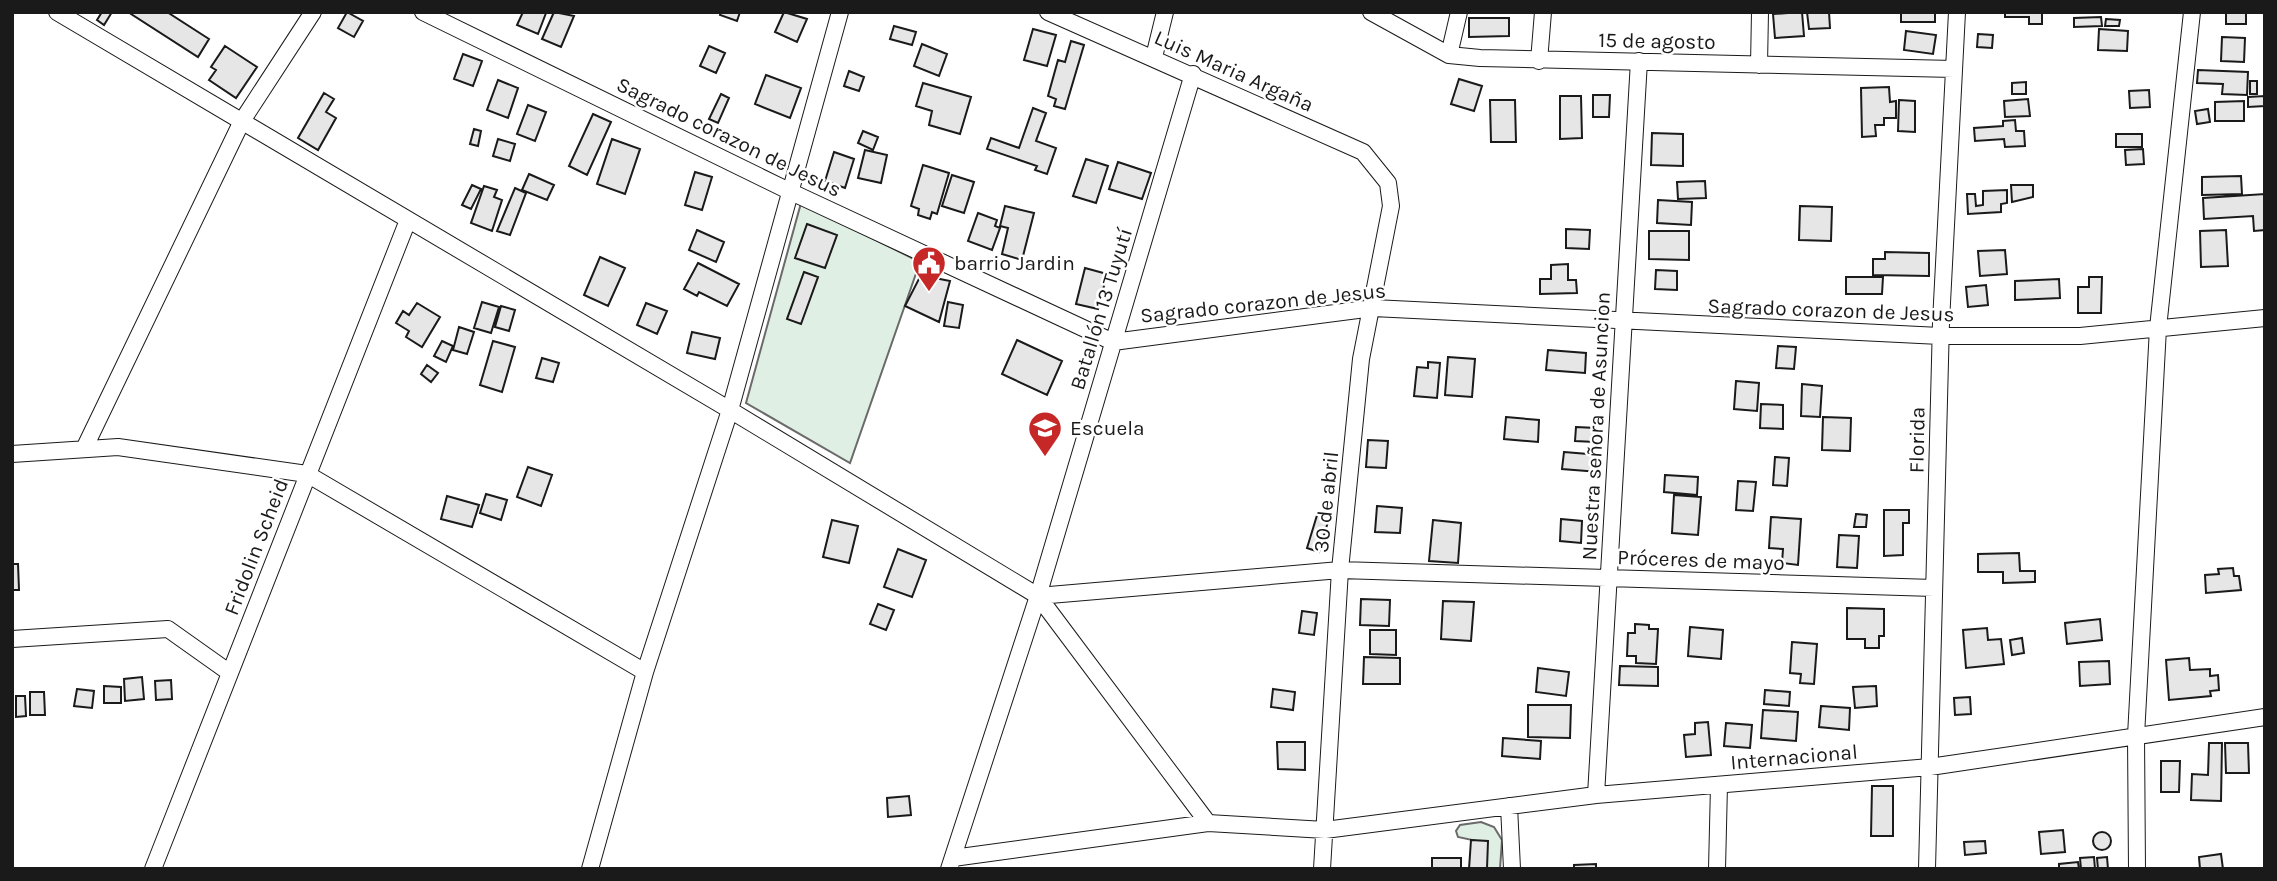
<svg xmlns="http://www.w3.org/2000/svg" width="2277" height="881" viewBox="0 0 2277 881" font-family="Karla,sans-serif">
	<style>
		.green { fill: #e0efe3; stroke: #6a6a6a; stroke-width: 2 }
		.building { fill: #e6e6e6; stroke: #1a1a1a; stroke-width: 2 }
		.lines { fill: none; stroke-linecap: round; stroke-linejoin: round }
		.street-casing { stroke: #1a1a1a; stroke-width: 18 }
		.street { stroke: #fff; stroke-width: 16 }
		.labels { text-anchor: middle; dominant-baseline: central; stroke-width: 5; stroke-linejoin: round; paint-order: stroke }
		.street-label { font-size: 21px; fill: #1a1a1a; stroke: #fff }
		.poi-label { font-size: 21px; fill: #1a1a1a; stroke: #fff; text-anchor: start }
	</style>
	<rect width="100%" height="100%" fill="#fff"/>
	<!-- green -->
	<path class="green" d="M801,203L920,262L850,463L746,403Z
		M1481,822L1494,827L1502,840L1500,869H1484L1477,841L1458,837L1456,831L1460,825Z"/>
	<!-- building -->
	<path class="building" d="M102,12H112L104,25L97,20Z
		M128,12H167L209,39L198,57Z
		M347,12L363,21L354,37L338,28Z
		M523,12L546,13L538,34L517,25Z
		M554,12L574,16L561,47L542,39Z
		M721,12H740L737,21L720,15Z
		M784,12L807,19L797,42L775,32Z
		M1802,12L1804,36L1775,38L1773,14Z
		M1807,12H1829L1830,28L1809,29Z
		M1901,12H1935V22H1901Z
		M2005,12H2042V24H2029V17H2005Z
		M2226,12H2246V24H2226Z
		M2101,17L2102,26L2074,27V18Z
		M1469,18H1509V36L1469,37Z
		M2106,19L2120,20L2119,26H2105Z
		M894,26L916,32L912,45L890,39Z
		M1033,29L1056,35L1047,66L1024,60Z
		M2099,29L2128,31L2127,51L2098,50Z
		M1906,31L1936,35L1933,54L1904,50Z
		M1978,34L1993,35L1992,48L1977,47Z
		M2222,37L2245,38L2244,62L2221,61Z
		M1071,41L1084,45L1065,109L1054,106L1056,99L1048,96L1058,60L1065,62Z
		M922,44L947,54L939,76L914,66Z
		M225,46L257,67L236,98L209,80L216,70L211,67Z
		M709,46L725,53L716,73L700,66Z
		M463,54L482,61L473,86L454,79Z
		M2198,70L2248,72L2247,95L2222,94L2223,84L2197,83Z
		M849,71L864,77L859,91L844,86Z
		M766,75L801,88L790,118L755,104Z
		M1459,79L1482,86L1474,111L1451,104Z
		M498,80L518,88L508,118L487,110Z
		M2250,81H2257V94H2250Z
		M2026,82V94H2012V83Z
		M923,83L971,97L960,134L929,125L932,111L916,106Z
		M1889,87L1890,102L1896,101V118H1884V125H1875L1876,136L1862,137L1861,88Z
		M2149,90L2150,107L2130,108L2129,91Z
		M324,93L334,99L326,112L336,118L318,150L298,138Z
		M721,94L729,98L718,123L709,119Z
		M1593,95H1610L1609,117H1593Z
		M1560,96H1581L1582,138L1560,139Z
		M2265,96V106L2248,107V97Z
		M2028,99L2030,116L2005,117L2004,101Z
		M1490,100H1515L1516,142H1491Z
		M1899,100L1915,101V132L1898,131Z
		M2244,101V121H2215V102Z
		M528,105L546,112L535,141L517,134Z
		M1033,108L1046,113L1036,141L1056,148L1047,174L1035,170L1037,166L987,149L991,138L1019,148Z
		M2208,109L2210,122L2197,124L2195,111Z
		M593,114L611,122L587,175L569,166Z
		M2015,120L2016,131H2024L2025,146L2005,147L2004,139L1975,141L1974,128L2003,126V121Z
		M474,129L481,131L478,146L470,144Z
		M863,131L878,137L873,150L858,143Z
		M1652,133L1683,134V166L1651,165Z
		M2116,134H2142V147H2116Z
		M498,139L515,144L510,161L493,156Z
		M612,139L640,149L625,194L597,184Z
		M2143,149L2144,164L2126,165L2125,150Z
		M865,150L887,155L881,183L858,178Z
		M834,152L854,159L845,188L825,181Z
		M1086,159L1108,166L1096,203L1073,196Z
		M1118,162L1151,173L1142,199L1109,189Z
		M923,165L949,173L937,214L932,212L930,219L918,215L919,209L911,206Z
		M695,172L712,177L702,210L685,205Z
		M529,174L554,185L547,200L522,190Z
		M952,175L974,182L964,213L942,206Z
		M2241,176L2242,194L2202,195V177Z
		M1705,181L1706,198L1678,199L1677,182Z
		M472,185L481,189L471,209L462,205Z
		M2011,185H2033V197L2012,202Z
		M484,186L497,190L494,197L502,200L492,231L471,223Z
		M515,188L526,193L510,235L497,231Z
		M2007,190V203L2001,204V212L1968,214L1967,194H1975L1976,206L1983,205V191Z
		M2265,194V230L2254,231L2253,216L2204,219L2203,198Z
		M1658,200L1692,202L1691,225L1657,223Z
		M1005,206L1034,213L1022,260L1002,254L1008,228L1000,226Z
		M1800,206L1832,207L1831,241L1799,240Z
		M978,213L997,220L995,226L1000,228L992,250L968,241Z
		M807,224L837,235L825,268L795,258Z
		M1566,229L1590,230L1589,249L1566,248Z
		M697,230L724,242L716,262L689,250Z
		M2226,230L2228,266L2201,267L2200,231Z
		M1649,231H1689V260L1649,259Z
		M2005,250L2007,274L1980,276L1978,251Z
		M1885,252L1929,253V276L1873,275V259H1885Z
		M600,257L625,268L608,306L584,295Z
		M698,263L739,284L727,306L699,292L697,296L684,289Z
		M1568,264V280H1576L1577,293L1540,294V279H1551V265Z
		M1085,268L1107,274L1098,309L1076,304Z
		M1656,270L1677,271V290L1655,289Z
		M923,271L930,277L950,281L939,322L905,306Z
		M804,272L818,277L801,324L787,319Z
		M1846,277H1883L1882,294H1846Z
		M2089,277H2102L2101,313H2078V287H2089Z
		M2059,279L2060,298L2015,300V281Z
		M1986,285L1988,305L1968,307L1966,287Z
		M482,302L499,307L491,333L474,328Z
		M948,302L963,305L959,328L944,326Z
		M417,303L440,317L422,347L406,337L409,331L396,323L403,311L409,315Z
		M646,303L667,311L657,334L637,325Z
		M501,306L515,310L509,331L495,327Z
		M459,327L474,332L467,354L453,350Z
		M692,332L720,338L715,359L687,353Z
		M1017,340L1062,361L1047,395L1002,374Z
		M1017,340L1062,361L1047,395L1002,374Z
		M442,341L453,346L446,362L434,356Z
		M493,341L515,347L502,392L480,385Z
		M1778,346L1796,347L1794,369L1776,368Z
		M1548,350L1586,353L1585,373L1546,370Z
		M1448,357L1475,359L1472,397L1445,395Z
		M542,358L559,363L553,382L536,378Z
		M1428,362L1440,363L1437,398L1414,396L1417,367L1428,368Z
		M427,365L438,373L431,382L421,374Z
		M1736,381L1759,383L1757,411L1734,409Z
		M1802,384L1822,386L1820,417L1801,416Z
		M1761,404L1783,405V429L1760,428Z
		M1506,417L1539,420L1538,442L1504,439Z
		M1823,417L1851,418L1850,451L1822,450Z
		M1576,427L1596,428L1595,442L1575,441Z
		M1368,440L1388,441L1386,468L1366,467Z
		M1564,452L1600,455L1599,472L1562,469Z
		M1775,457L1789,458L1787,486L1773,485Z
		M528,467L552,475L541,506L517,497Z
		M1665,475L1698,477L1697,495L1664,492Z
		M1738,481L1756,482L1753,511L1736,510Z
		M486,494L507,500L501,520L480,513Z
		M1674,495L1701,497L1698,535L1672,533Z
		M447,496L479,505L472,527L441,519Z
		M1377,506L1402,508L1400,533L1375,532Z
		M1884,510H1909V523H1903V555L1884,556Z
		M1318,512L1330,515L1319,552L1307,548Z
		M1856,514L1867,515L1866,527H1854Z
		M1771,517L1801,519L1798,565L1782,563L1783,549L1769,548Z
		M1561,519L1582,521L1581,543L1560,541Z
		M832,520L858,526L849,563L823,557Z
		M1433,520L1461,523L1458,563L1429,561Z
		M1839,535L1859,536L1857,568L1837,567Z
		M898,549L926,560L912,597L884,587Z
		M2019,553L2020,571H2035V582L2003,583V572H1978V554Z
		M12,564H18L19,590H12Z
		M2233,568L2234,576H2239L2241,590L2206,593L2205,575L2219,574L2218,569Z
		M1361,599L1390,600L1389,626L1360,625Z
		M1443,601L1474,602L1471,641L1441,639Z
		M878,604L894,610L886,630L870,624Z
		M1847,608L1884,609V636H1879V648H1865V639H1847Z
		M1302,611L1317,613L1314,635L1299,633Z
		M2100,619L2102,640L2067,644L2065,623Z
		M1635,624L1649,625V629H1658L1656,664L1636,663V656H1627L1628,633H1635Z
		M1690,627L1723,630L1721,659L1688,656Z
		M1987,628L1988,640L2001,639L2004,664L1966,668L1963,630Z
		M1370,630H1396V655L1370,654Z
		M2022,638L2024,653L2012,655L2010,640Z
		M1792,642L1817,644L1814,684L1800,683L1801,674L1790,673Z
		M1364,657L1400,658V684H1363Z
		M2189,658L2190,670L2210,669V676L2218,675L2219,690L2210,691L2211,696L2169,700L2166,660Z
		M2109,661L2110,684L2080,686L2079,662Z
		M1620,666L1658,667V686L1619,685Z
		M1538,668L1569,672L1566,696L1536,692Z
		M142,677L144,699L125,701L124,679Z
		M171,680L172,699L156,700L155,681Z
		M104,686L121,687V703H104Z
		M1876,686L1877,706L1855,708L1853,687Z
		M77,689L94,691L92,708L74,706Z
		M1273,689L1295,692L1293,710L1271,707Z
		M1765,690L1790,692L1789,706L1764,704Z
		M30,692H44L45,715H30Z
		M16,696H25L26,716L16,717Z
		M1970,697L1971,714L1955,715L1954,698Z
		M1528,705H1571L1570,738L1528,737Z
		M1821,706L1850,708L1849,730L1819,727Z
		M1763,710L1798,712L1796,741L1761,738Z
		M1708,722L1711,755L1686,757L1684,735L1695,734V723Z
		M1726,723L1752,725L1750,748L1724,746Z
		M1503,738L1541,741L1540,759L1502,756Z
		M1277,742H1305V770L1278,769Z
		M2209,743H2222L2221,801L2191,800L2192,774L2208,775Z
		M2225,743H2248L2249,773H2226Z
		M2161,761H2180L2179,792H2161Z
		M1872,786H1893V836H1871Z
		M909,796L911,815L888,817L887,798Z
		M2063,830L2065,852L2041,854L2039,832Z
		M2093 841a9 9 0 1 1 18 0a9 9 0 1 1-18 0Z
		M1471,840L1488,841L1487,869H1469Z
		M1985,841L1986,853L1965,855L1964,842Z
		M2221,854L2223,869H2200L2199,857Z
		M2094,857L2095,869H2081L2080,858Z
		M2107,857L2108,869H2098L2097,858Z
		M1432,858H1461V869H1432Z
		M2078,862L2079,869H2059V864Z
		M1596,864V869H1574V865Z"/>
	<g class="lines">
		<!-- street casing -->
		<g class="street-casing">
			<path id="street" d="M57,12L730,410L1038,596L1208,823L1325,830L1596,795L1930,767L2265,717
				M423,12L789,191L1113,342L1373,308L1940,336H2080L2265,318
				M1048,12L1363,152L1388,183L1391,206L1361,359L1340,570L1322,869
				M1371,12L1449,55L1480,58L1954,69
				M1449,55L1459,12
				M1154,57L1165,12
				M1539,61L1543,12
				M1759,65L1760,12
				M84,449L242,121L313,12
				M12,454L118,447L307,474L645,672
				M1038,596L1340,570L1934,588
				M12,639L168,629L230,673
				M1596,795L1639,61
				M1509,806L1512,869
				M953,858L1208,823
				M153,869L408,220
				M590,869L645,672L730,410L840,12
				M949,869L1038,596L1193,74
				M1717,869L1719,785
				M1927,869L1941,322L1957,12
				M2137,869L2136,736L2158,328L2192,12"/>
		</g>
		<!-- street -->
		<use href="#street" class="street"/>
	</g>
	<!-- icons -->
	<defs>
		<g id="civic-pin" transform="scale(1.75)"><path d="M0 17L-7.5 6A9.5 9.5 0 1 1 7.5 6Z" fill="#c62828" stroke="#fff"/><path d="M-.6-6.5H3V-4.5H.6V-3L4-1V1h2V6H-6V1h2V-1L-.6-3ZM-1.2 2.5V6h2.4V2.5Z" fill="#fff"/></g>
		<g id="school-pin" transform="scale(1.75)"><path d="M0 17L-7.5 6A9.5 9.5 0 1 1 7.5 6Z" fill="#c62828" stroke="#fff"/><path d="M0-5L7-2L0 1L-7-2ZM-4 1L0 2.5L4 1V4Q0 6-4 4Z" fill="#fff"/></g>
	</defs>
	<g fill-rule="evenodd">
		<use href="#civic-pin" x="929" y="263"/>
		<use href="#school-pin" x="1045" y="428"/>
	</g>
	<g class="labels">
		<!-- street labels -->
		<g class="street-label">
			<text transform="translate(1657 41) rotate(1)">15 de agosto</text>
			<text transform="translate(1234 71) rotate(24)">Luis Maria Argaña</text>
			<text transform="translate(729 137) rotate(26)">Sagrado corazon de Jesus</text>
			<text transform="translate(1263 303) rotate(-6)">Sagrado corazon de Jesus</text>
			<text transform="translate(1101 309) rotate(-73)">Batallón 13 Tuyutí</text>
			<text transform="translate(1831 310) rotate(2)">Sagrado corazon de Jesus</text>
			<text transform="translate(1596 426) rotate(-87)">Nuestra señora de Asuncion</text>
			<text transform="translate(1917 440) rotate(-89)">Florida</text>
			<text transform="translate(1326 502) rotate(-84)">30 de abril</text>
			<text transform="translate(256 547) rotate(-69)">Fridolin Scheid</text>
			<text transform="translate(1701 560) rotate(2)">Próceres de mayo</text>
			<text transform="translate(1794 757) rotate(-5)">Internacional</text>
		</g>
		<!-- poi labels -->
		<g class="poi-label">
			<text x="954" y="263">barrio Jardin</text>
			<text x="1070" y="428">Escuela</text>
		</g>
	</g>
	<!-- border -->
	<rect width="2277" height="881" fill="none" stroke="#1a1a1a" stroke-width="28"/>
</svg>
